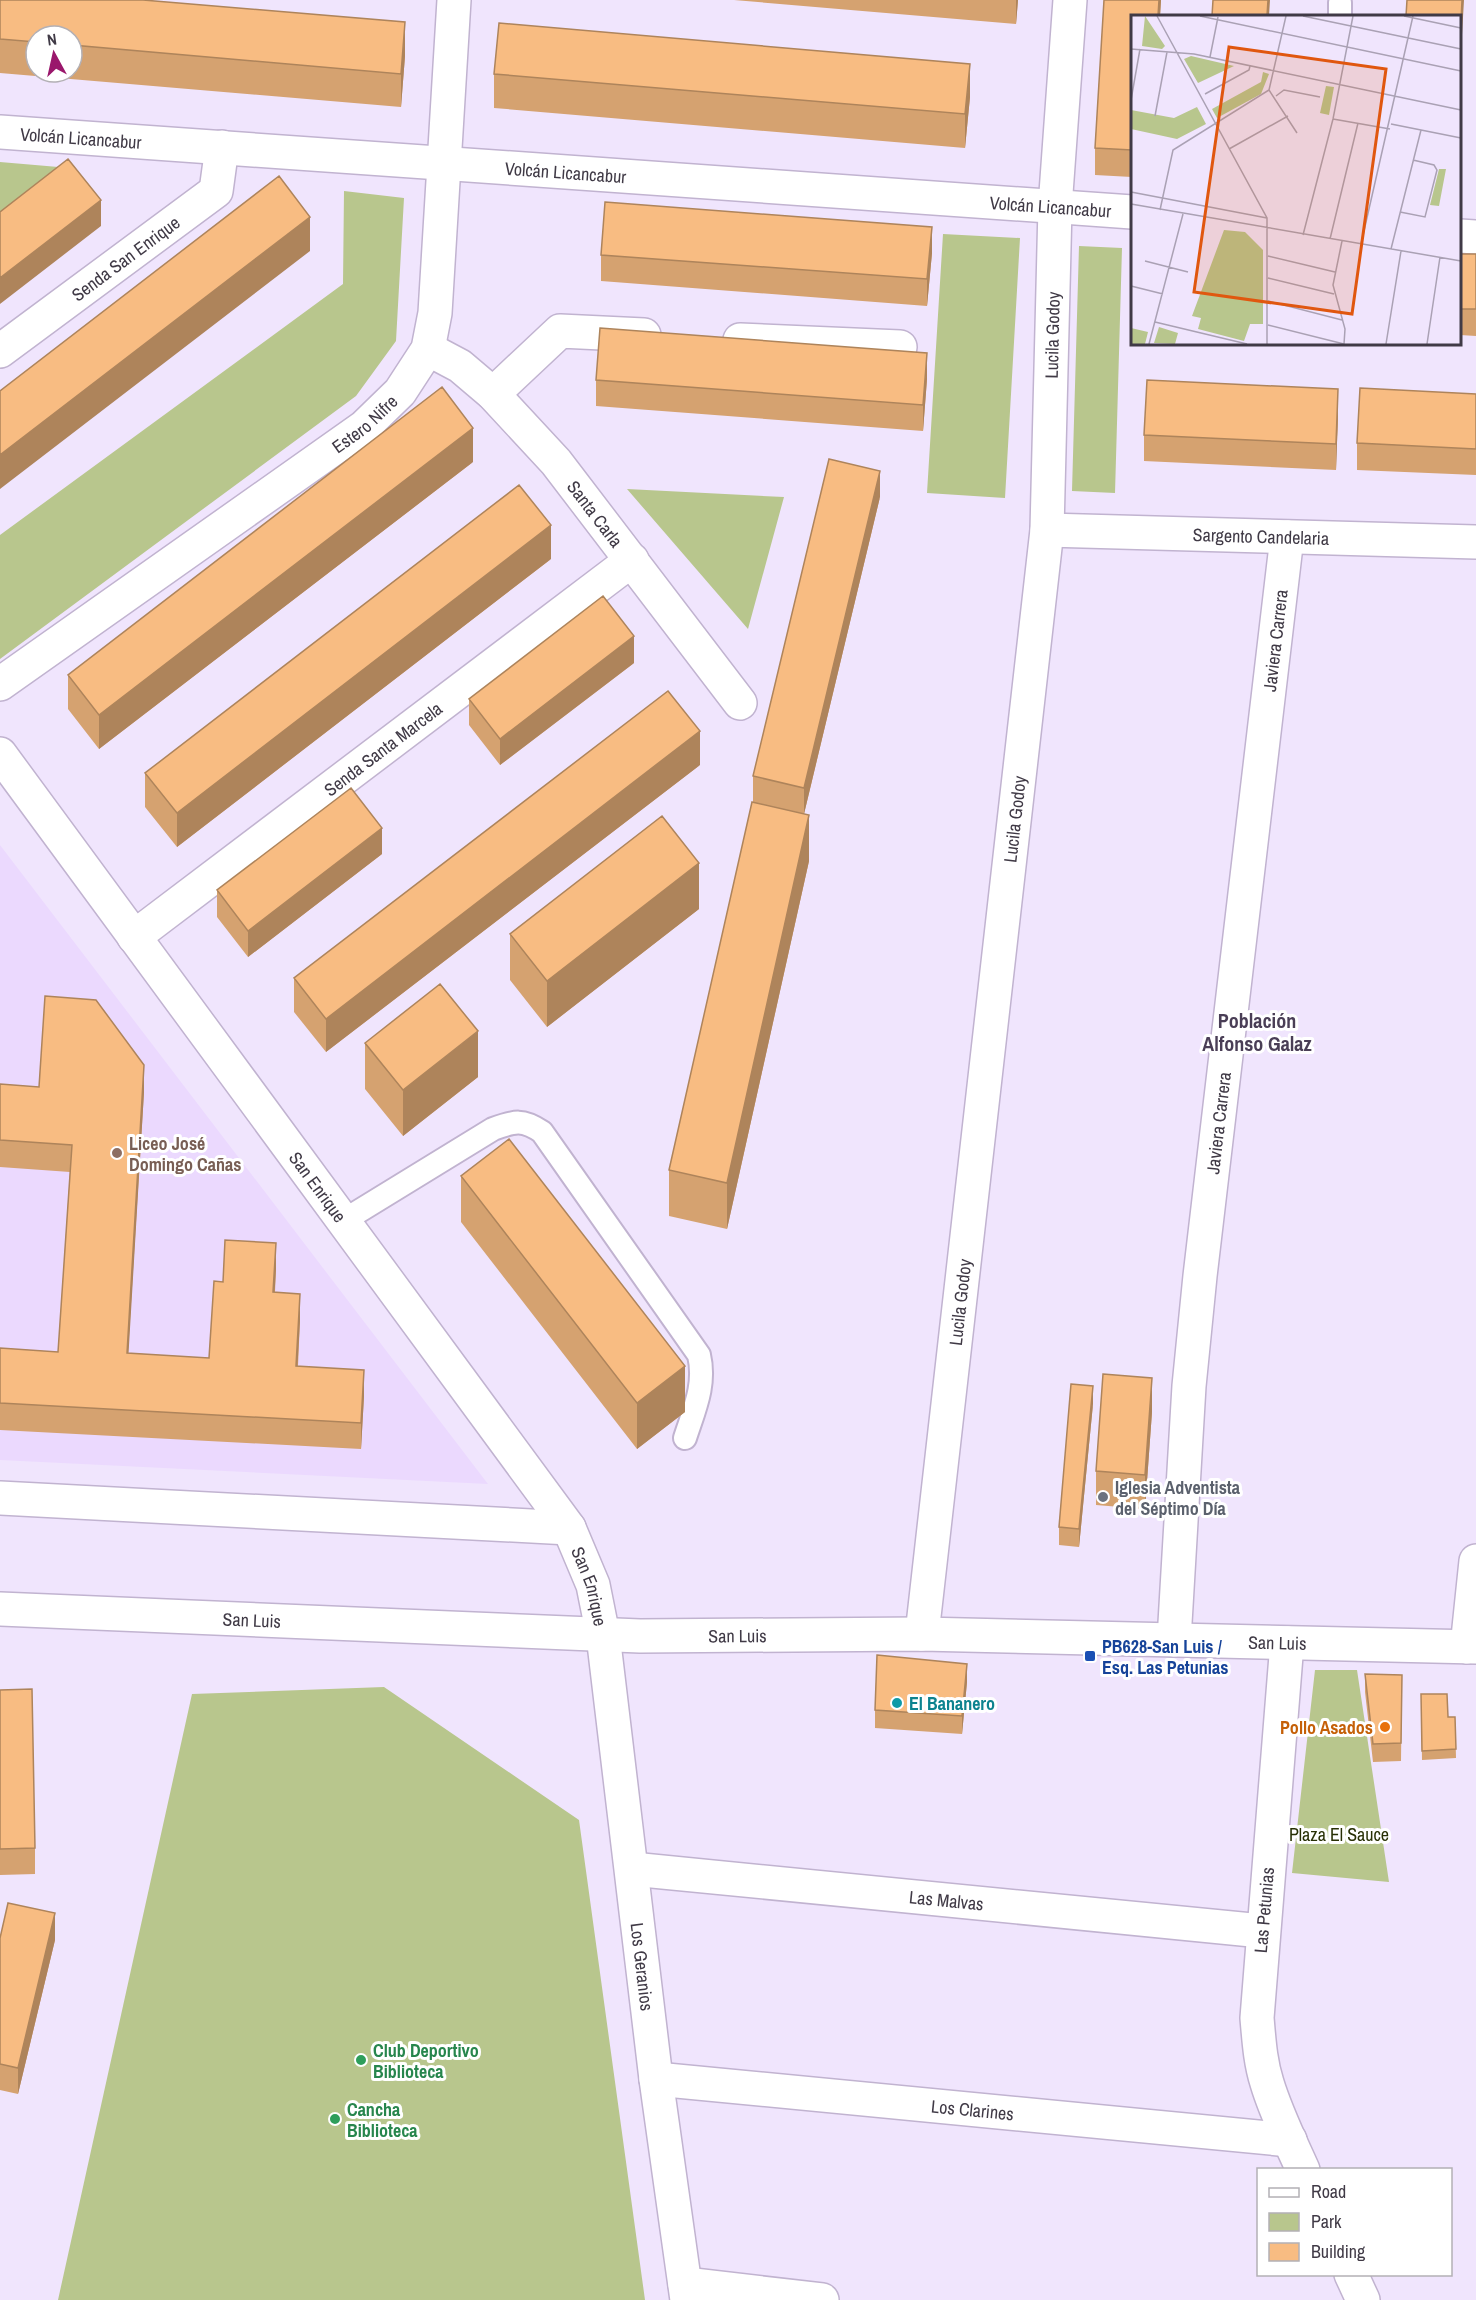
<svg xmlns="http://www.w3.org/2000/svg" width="1476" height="2300" viewBox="0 0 1476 2300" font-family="'Archivo Narrow',sans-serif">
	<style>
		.built { fill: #ebd9fe }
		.green { fill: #b8c68d }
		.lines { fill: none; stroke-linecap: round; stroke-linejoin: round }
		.service-casing { stroke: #c1b3d0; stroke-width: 26 }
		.minor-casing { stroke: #c1b3d0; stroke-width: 36 }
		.tertiary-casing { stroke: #c1b3d0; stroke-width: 36 }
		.service { stroke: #fff; stroke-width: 22 }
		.minor { stroke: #fff; stroke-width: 33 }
		.tertiary { stroke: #fff; stroke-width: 33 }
		.wall { fill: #d5a270; fill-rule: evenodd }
		.shaded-wall { fill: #ae845b }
		.building { fill: #f8bc82; stroke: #ae845b; stroke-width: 1.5 }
		.education-dot { fill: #8d6e63; stroke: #fff; stroke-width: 2 }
		.worship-dot { fill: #6b7280; stroke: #fff; stroke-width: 2 }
		.transit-dot { fill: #1a4fb4; stroke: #fff; stroke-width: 2 }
		.culture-dot { fill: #0f9aa8; stroke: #fff; stroke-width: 2 }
		.food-dot { fill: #e8710a; stroke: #fff; stroke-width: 2 }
		.leisure-dot { fill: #2e9e5b; stroke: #fff; stroke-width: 2 }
		.labels { text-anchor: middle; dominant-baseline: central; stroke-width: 6; stroke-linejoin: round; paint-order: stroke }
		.street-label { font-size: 18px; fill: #403a46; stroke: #fff }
		.education-label { font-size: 18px; font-weight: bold; fill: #785e54; stroke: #fff; text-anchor: start }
		.worship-label { font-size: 18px; font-weight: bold; fill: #5b616d; stroke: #fff; text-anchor: start }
		.transit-label { font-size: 18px; font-weight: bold; fill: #164399; stroke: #fff; text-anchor: start }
		.culture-label { font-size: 18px; font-weight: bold; fill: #0d838f; stroke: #fff; text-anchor: start }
		.food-label { font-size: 18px; font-weight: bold; fill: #c56008; stroke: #fff; text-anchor: end }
		.park-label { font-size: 18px; fill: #283005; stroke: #fff }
		.leisure-label { font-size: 18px; font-weight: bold; fill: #27864d; stroke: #fff; text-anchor: start }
		.neighbourhood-label { font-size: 20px; font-weight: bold; fill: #4a3e56; stroke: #fff }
		.inset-road { fill: none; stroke: #aaa1b4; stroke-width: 1.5 }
		.view { fill: #e0570f; fill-opacity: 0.15; stroke: #e0570f; stroke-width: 3 }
		.inset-edge { fill: none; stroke: #403a46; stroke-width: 3 }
	</style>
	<rect width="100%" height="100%" fill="#f0e5fd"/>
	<!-- built -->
	<path class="built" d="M0,845L488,1484L0,1460Z"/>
	<!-- green -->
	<path class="green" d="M0,162L70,168L0,215Z
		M344,191L404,198L396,341L356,396L0,659V535L343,284Z
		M943,234L1020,238L1005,498L927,493Z
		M1079,246L1122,248L1115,493L1072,491Z
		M627,489L784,497L748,629Z
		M1315,1670H1357L1389,1882L1292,1873Z
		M384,1687L579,1820L645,2300H58L192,1694Z"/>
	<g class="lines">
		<!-- service casing -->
		<g class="service-casing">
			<path id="service" d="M1340,16V3
				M343,1221L493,1129C515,1121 523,1119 542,1132L699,1355C706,1385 694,1410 685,1438"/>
		</g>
		<!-- minor casing -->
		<g class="minor-casing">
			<g id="minor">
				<path id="s1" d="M0,132L1132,212"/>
				<path d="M1460,236L1476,237"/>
				<path d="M740,340L900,347"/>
				<path id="s2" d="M428,349L460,366L493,394L556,462L740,703"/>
				<path id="s3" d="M0,351L216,191L222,147"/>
				<path d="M493,394L560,331L644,335"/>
				<path id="s4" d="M1047,530L1476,542"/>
				<path id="s5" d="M0,684L364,427L400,392L428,349L435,313L454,0"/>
				<path id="s6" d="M134,937L632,560"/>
				<path d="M0,1498L569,1528"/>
				<path id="s7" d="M922,1634L1047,530L1055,207L1070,0"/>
				<path id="s8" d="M603,1635L656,2079L687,2300"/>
				<path id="s9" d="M1174,1640L1189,1386L1200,1276L1287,537"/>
				<path d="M1287,1643L1257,2018C1259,2040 1260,2061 1267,2083C1276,2113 1290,2141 1303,2170"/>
				<path d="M1467,1647L1476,1561"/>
				<path id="s10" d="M632,1869L1262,1931"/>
				<path id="s11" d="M656,2079L1290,2140"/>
				<path d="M1351,2274L1363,2300"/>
				<path d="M685,2284L822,2300"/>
			</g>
		</g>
		<!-- tertiary casing -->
		<g class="tertiary-casing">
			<g id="tertiary">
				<path id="s12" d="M0,754L569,1528L593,1585L603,1635"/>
				<path id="s13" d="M0,1609L640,1636L922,1634L1476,1647"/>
			</g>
		</g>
		<!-- service -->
		<use href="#service" class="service"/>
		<!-- minor -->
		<use href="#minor" class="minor"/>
		<!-- tertiary -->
		<use href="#tertiary" class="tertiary"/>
	</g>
	<!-- wall -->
	<path class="wall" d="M0,0L405,56L401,107L0,73ZM36,36H72V72H36Z
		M734,0H1018L1016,24Z
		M1104,0H1161L1160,16H1132V177L1095,175V148Z
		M494,74L970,97L965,148L494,108Z
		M932,253L927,306L601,281V255Z
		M1460,254H1476V336L1460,335Z
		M927,379L923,431L596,406V380Z
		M1476,394V475L1357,470V443Z
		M1338,415L1336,470L1144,461V435Z
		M473,462L99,749L68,709V675Z
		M880,497L804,814L809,861L727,1229L669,1216V1170L753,802V776Z
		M551,559L177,847L145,807V773Z
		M634,663L500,765L469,725V699Z
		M700,765L326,1052L294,1012V978Z
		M382,854L248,957L217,917V890Z
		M699,909L547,1027L510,980V934Z
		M365,1043L478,1077L403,1136L365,1089Z
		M0,1084L39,1087L144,1092L128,1353L209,1358L223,1282L276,1269L275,1292L300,1320L298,1366L364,1396L361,1449L0,1430V1348L58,1352L70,1172L0,1167Z
		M461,1176L685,1412L637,1449L461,1222Z
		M1093,1404L1079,1547L1059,1545V1527Z
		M1152,1412L1145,1509L1096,1505V1471Z
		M1365,1674L1402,1675L1401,1761L1373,1762L1365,1692Z
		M967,1682L962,1734L875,1728V1710Z
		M0,1690L35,1848V1874L0,1875Z
		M1421,1694L1448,1717H1455L1456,1758L1422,1760Z
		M0,1938L55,1940L18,2094L0,2090Z"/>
	<!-- shaded-wall -->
	<path class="shaded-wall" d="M1016,0H1018L1016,24Z
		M1159,0H1161L1160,16H1158Z
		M1268,0H1270L1269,16H1267Z
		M1462,0H1464L1460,69V43Z
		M405,22V56L401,107V74Z
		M970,64V97L965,148V114Z
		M101,200V226L0,304V278Z
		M310,217V251L0,489V455Z
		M932,227V253L927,306V279Z
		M927,353V379L923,431V405Z
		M1338,389V415L1336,470V444Z
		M473,428V462L99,749V715Z
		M880,471V497L804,814V788Z
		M551,525V559L177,847V813Z
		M634,636V663L500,765V739Z
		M700,731V765L326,1052V1019Z
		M809,815V861L727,1229V1183Z
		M382,828V854L248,957V931Z
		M699,863V909L547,1027V981Z
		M478,1031V1077L403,1136V1090Z
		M144,1065V1092L127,1379V1353Z
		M276,1243V1269L273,1318V1292Z
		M300,1294V1320L296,1393V1366Z
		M685,1366V1412L637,1449V1403Z
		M364,1370V1396L361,1449V1423Z
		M1152,1378V1412L1145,1509V1475Z
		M1093,1386V1404L1079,1547V1529Z
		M967,1664V1682L962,1734V1716Z
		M55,1913V1940L18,2094V2068Z"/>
	<!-- building -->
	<path class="building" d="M0,0H143L405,22L401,74L72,45V36H36V42L0,39Z
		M1104,0H1159L1158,16H1132V150L1095,148Z
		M1213,0H1268L1267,16H1212Z
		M1407,0H1462L1460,43V16H1406Z
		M499,23L970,64L965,114L494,74Z
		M68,159L101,200L0,278V212Z
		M279,176L310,217L0,455V391Z
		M605,202L932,227L927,279L601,255Z
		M1460,254H1476V309H1460Z
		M600,328L927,353L923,405L596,380Z
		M1147,380L1338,389L1336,444L1144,435Z
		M442,387L473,428L99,715L68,675Z
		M1360,388L1476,394V449L1357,443Z
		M829,459L880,471L804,788L753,776Z
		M519,485L551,525L177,813L145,773Z
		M603,596L634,636L500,739L469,699Z
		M668,691L700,731L326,1019L294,978Z
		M351,788L382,828L248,931L217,890Z
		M752,802L809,815L727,1183L669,1170Z
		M662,816L699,863L547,981L510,934Z
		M440,984L478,1031L403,1090L365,1043Z
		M45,996L96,1000L144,1065L127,1353L209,1358L214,1281L223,1282L225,1240L276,1243L273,1292L300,1294L296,1366L364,1370L361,1423L0,1403V1348L58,1352L72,1145L0,1140V1084L39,1087Z
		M509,1139L685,1366L637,1403L461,1176Z
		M1103,1374L1152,1378L1145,1475L1096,1471Z
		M1071,1384L1093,1386L1079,1529L1059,1527Z
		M877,1655L967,1664L962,1716L875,1710Z
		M1365,1674L1402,1675L1401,1743L1373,1744Z
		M32,1689L35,1848L0,1849V1690Z
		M1421,1694H1447L1448,1717H1455L1456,1749L1422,1751Z
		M8,1903L55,1913L18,2068L0,2064V1938Z"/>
	<!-- markers -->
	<circle class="education-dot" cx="117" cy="1153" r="6"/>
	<circle class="worship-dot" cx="1103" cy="1497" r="6"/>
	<rect class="transit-dot" x="1084" y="1650" width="12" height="12" rx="3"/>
	<circle class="culture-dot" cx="897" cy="1703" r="6"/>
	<circle class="food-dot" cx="1385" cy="1727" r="6"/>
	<g class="leisure-dot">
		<circle cx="361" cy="2060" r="6"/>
		<circle cx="335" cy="2119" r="6"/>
	</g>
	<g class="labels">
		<!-- street labels -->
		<g class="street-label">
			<text stroke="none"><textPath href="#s1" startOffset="81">Volcán Licancabur</textPath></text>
			<text stroke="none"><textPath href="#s1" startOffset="567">Volcán Licancabur</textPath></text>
			<text stroke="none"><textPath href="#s1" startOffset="1053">Volcán Licancabur</textPath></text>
			<text stroke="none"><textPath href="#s3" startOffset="156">Senda San Enrique</textPath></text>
			<text stroke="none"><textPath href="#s7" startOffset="1306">Lucila Godoy</textPath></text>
			<text stroke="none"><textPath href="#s5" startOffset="448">Estero Nifre</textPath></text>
			<text stroke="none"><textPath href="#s2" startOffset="237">Santa Carla</textPath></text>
			<text stroke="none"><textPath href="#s4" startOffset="214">Sargento Candelaria</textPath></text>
			<text stroke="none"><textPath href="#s9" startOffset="1005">Javiera Carrera</textPath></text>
			<text stroke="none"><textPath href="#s6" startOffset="312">Senda Santa Marcela</textPath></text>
			<text stroke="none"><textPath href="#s7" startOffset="820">Lucila Godoy</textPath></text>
			<text stroke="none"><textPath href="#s9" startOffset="519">Javiera Carrera</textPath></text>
			<text stroke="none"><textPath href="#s12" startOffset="537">San Enrique</textPath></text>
			<text stroke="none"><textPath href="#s7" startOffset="334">Lucila Godoy</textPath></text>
			<text stroke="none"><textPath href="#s12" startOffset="1023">San Enrique</textPath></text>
			<text stroke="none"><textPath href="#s13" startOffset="252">San Luis</textPath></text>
			<text stroke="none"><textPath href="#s13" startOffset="738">San Luis</textPath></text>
			<text stroke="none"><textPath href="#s13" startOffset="1278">San Luis</textPath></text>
			<text stroke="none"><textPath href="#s10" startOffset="316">Las Malvas</textPath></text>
			<text transform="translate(1264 1910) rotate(-85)">Las Petunias</text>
			<text stroke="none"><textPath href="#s8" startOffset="334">Los Geranios</textPath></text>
			<text stroke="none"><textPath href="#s11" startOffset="318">Los Clarines</textPath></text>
		</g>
		<!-- education labels -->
		<g class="education-label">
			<text x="129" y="1143">Liceo José<tspan x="129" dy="21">Domingo Cañas</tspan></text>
		</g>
		<!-- worship labels -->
		<g class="worship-label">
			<text x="1115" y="1487">Iglesia Adventista<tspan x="1115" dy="21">del Séptimo Día</tspan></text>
		</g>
		<!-- transit labels -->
		<g class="transit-label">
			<text x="1102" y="1646">PB628-San Luis /<tspan x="1102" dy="21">Esq. Las Petunias</tspan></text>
		</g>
		<!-- culture labels -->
		<g class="culture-label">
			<text x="909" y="1703">El Bananero</text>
		</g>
		<!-- food labels -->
		<g class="food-label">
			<text x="1373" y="1727">Pollo Asados</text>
		</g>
		<!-- park labels -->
		<g class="park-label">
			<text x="1339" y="1834">Plaza El Sauce</text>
		</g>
		<!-- leisure labels -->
		<g class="leisure-label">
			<text x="373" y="2050">Club Deportivo<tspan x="373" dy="21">Biblioteca</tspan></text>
			<text x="347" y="2109">Cancha<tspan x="347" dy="21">Biblioteca</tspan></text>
		</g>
		<!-- neighbourhood labels -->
		<g class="neighbourhood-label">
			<text x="1257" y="1020">Población<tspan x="1257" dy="23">Alfonso Galaz</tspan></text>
		</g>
	</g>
	<!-- overview -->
	<g transform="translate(1131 15)">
		<rect width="330" height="330" fill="#f0e5fd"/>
		<path d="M14,1L34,31L31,34L11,31ZM60,41L103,51L67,68L53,44ZM132,57L138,59L130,79L86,103L81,94L130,67ZM195,71L203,72L198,100L189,98ZM66,92L75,109L46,124L0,114V95L43,103ZM308,154H315L308,191L299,190ZM93,215L114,217L132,235V309H119L113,326L67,314L70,303L61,301ZM28,312L47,318L44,329L23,328ZM0,313L17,317L14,329H0Z" fill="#b8c68d"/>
		<path class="inset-road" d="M26,1L136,203V329M69,1L330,56M172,1L330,34M273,1L330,13M0,34L63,39L330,95M79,42L87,2M138,75L166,118M74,79L118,55L119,51M145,81L153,75L189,82M0,85L9,34M24,101L36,37M202,104L259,114M260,109L330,123M98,134L157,101M0,177L136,203M0,189L330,246M29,195L42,135L138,75L155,1M269,197L294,202L306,155L303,150L282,145M172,220L202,104L222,1M199,224L227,108M211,226L202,270L214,314L213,329M230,229L282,1M260,234L290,115M137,241L204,257M14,246L57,257M137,263L203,279M0,271L32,279M137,286L211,305M24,307L116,329M137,310L213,329M18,329L52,199M255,329L270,236M296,329L309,242"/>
		<path class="view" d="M98,32L255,54L221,299L63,277Z"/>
		<rect width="330" height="330" class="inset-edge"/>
	</g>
	<!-- legend -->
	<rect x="1257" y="2168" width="195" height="108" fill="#ffffff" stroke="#b3b0b5" stroke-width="1.5"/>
	<rect x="1269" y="2188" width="30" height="9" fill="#ffffff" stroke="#b3b0b5" stroke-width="1.5"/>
	<text x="1311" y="2198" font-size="18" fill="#403a46">Road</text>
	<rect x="1269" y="2213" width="30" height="18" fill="#b8c68d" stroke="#b3b0b5" stroke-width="1.5"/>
	<text x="1311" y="2228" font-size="18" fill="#403a46">Park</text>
	<rect x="1269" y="2243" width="30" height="18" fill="#f8bc82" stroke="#b3b0b5" stroke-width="1.5"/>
	<text x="1311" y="2258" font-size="18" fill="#403a46">Building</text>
	<!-- north arrow -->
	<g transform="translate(54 54) rotate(352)"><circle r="28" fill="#ffffff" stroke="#b3b0b5" stroke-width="1.5"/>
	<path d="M0-4.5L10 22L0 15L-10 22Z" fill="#9a176c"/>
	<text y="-9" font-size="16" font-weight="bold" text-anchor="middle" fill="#403a46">N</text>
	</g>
</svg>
